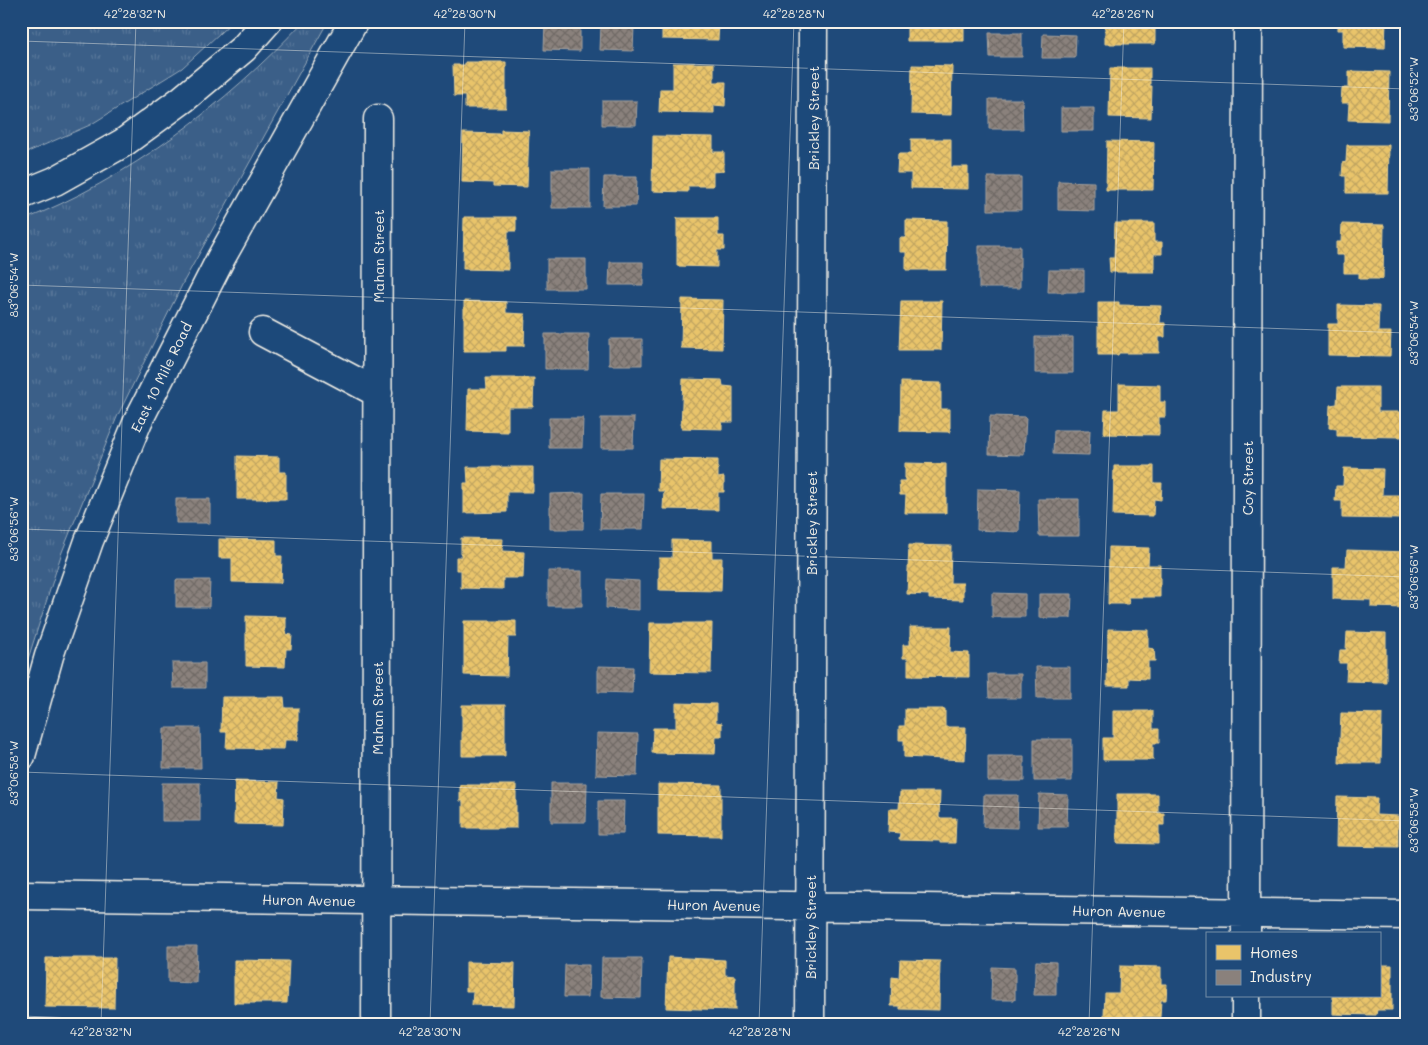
<svg xmlns="http://www.w3.org/2000/svg" width="1428" height="1045" viewBox="0 0 1428 1045" font-family="Mali,sans-serif">
	<style>
		.grass { fill: url(#grass-tufts); stroke: #97a8b8 }
		.homes { fill: url(#homes-cross-hatch); stroke: #ecd290 }
		.industry { fill: url(#industry-cross-hatch); stroke: #aaa39c }
		.lines { fill: none; stroke-linecap: round; stroke-linejoin: round }
		.minor-casing { stroke: #f4f1e8; stroke-width: 31 }
		.major-casing { stroke: #f4f1e8; stroke-width: 31 }
		.minor { stroke: #1f4a7a; stroke-width: 28 }
		.major { stroke: #1f4a7a; stroke-width: 28 }
		.ticks { fill: none; stroke: #f4f1e8; stroke-width: 1; stroke-opacity: 0.45 }
		.labels { text-anchor: middle; dominant-baseline: central; stroke-width: 5; stroke-linejoin: round; paint-order: stroke }
		.street-label { font-size: 14px; fill: #f4f1e8; stroke: #1f4a7a }
		.neatline { fill: none; stroke: #f4f1e8; stroke-width: 2 }
		.ticks-label { font-size: 12px; text-anchor: middle; fill: #f4f1e8 }
	</style>
	<defs>
		<pattern id="grass-tufts" width="24" height="20" patternUnits="userSpaceOnUse" patternTransform="scale(1.25)"><rect width="24" height="20" fill="#3a5f88"/><path d="M3 7l-1-3M5 7V3M7 7l1-3M15 17l-1-3M17 17v-4M19 17l1-3" fill="none" stroke="#577699"/></pattern>
		<pattern id="homes-cross-hatch" width="8" height="8" patternUnits="userSpaceOnUse" patternTransform="scale(1.25)"><rect width="8" height="8" fill="#e9c46a"/><path d="M0 0l8 8M0 8l8-8" fill="none" stroke="#c1a561"/></pattern>
		<pattern id="industry-cross-hatch" width="8" height="8" patternUnits="userSpaceOnUse" patternTransform="scale(1.25)"><rect width="8" height="8" fill="#8a817c"/><path d="M0 0l8 8M0 8l8-8" fill="none" stroke="#706a66"/></pattern>
	</defs>
	<rect width="100%" height="100%" fill="#1f4a7a"/>
	<filter id="ink" filterUnits="userSpaceOnUse"><feTurbulence type="fractalNoise" baseFrequency=".02" numOctaves="2"/><feDisplacementMap in="SourceGraphic" scale="10" xChannelSelector="R" yChannelSelector="G"/><feConvolveMatrix kernelMatrix="1 2 1 2 8 2 1 2 1" color-interpolation-filters="sRGB"/></filter>
	<g filter="url(#ink)">
		<!-- grass -->
		<path class="grass" d="M21,21H233L182,68L90,125L21,155Z
			M304,21H328L184,281L117,417L62,552L21,681V221C129,179 225,105 304,21Z"/>
		<!-- homes -->
		<path class="homes" d="M662,21H725V22H719L718,40L662,39Z
			M900,21H964V41H907V24H900Z
			M1105,21H1161V27H1155V44H1105Z
			M1338,21H1386L1385,48L1343,47V30H1338Z
			M465,62H506V108H465V96H454L453,65H465Z
			M673,63H714V82H726L725,106L714,105V113L659,112L660,89H673Z
			M912,65L952,66L951,115L911,114Z
			M1110,68H1150V86H1152L1151,118L1109,117Z
			M1349,71L1389,72L1388,121L1348,120L1349,103H1341L1342,88H1349Z
			M501,130L529,131L527,187L493,186V183L462,182L463,133L501,134Z
			M653,136L713,137V152H724V171L713,172V186H688V192L652,191Z
			M911,139H951V167H968V189L911,188V173H897L898,154H911Z
			M1107,141L1154,142L1153,190H1106Z
			M1347,145H1389L1388,193H1346V176H1342L1343,163L1346,162Z
			M464,217H516V231H508V270L463,269Z
			M677,218H718V236H724V250H717V267L677,266Z
			M906,220L947,221L946,270H906V252H900V238H906Z
			M1115,223H1154V242H1162V254H1154V272H1110L1109,258H1114Z
			M1342,224L1384,225L1383,279H1359V273H1344V255H1336V242H1341Z
			M682,299L723,300L722,349L681,348Z
			M464,301L506,302V313L525,314L524,346H506V351H464Z
			M901,301H942L941,350H899Z
			M1098,302H1119V305L1161,306L1160,323H1165V337H1159V353H1119L1118,355H1098Z
			M1338,305L1379,306L1378,332H1391L1390,356L1328,355V324H1338Z
			M486,378H534L533,407H508V432L467,431L468,389H487Z
			M683,379L722,380L723,386L733,387V422H722V429L681,428Z
			M901,382L941,383V409H950V432L900,431Z
			M1119,384L1160,385V402H1165V417H1159V435L1104,434L1105,410H1119Z
			M1338,387H1378V412H1403V437L1337,436V429L1329,428L1330,405L1337,404Z
			M237,456L279,457V472H286V499H237Z
			M659,459L718,460V478L724,477V492H718V510L663,509L664,491H658Z
			M905,463L946,464V513H905L906,495H900L899,481H905Z
			M1114,466H1154V483H1162L1161,500L1154,499L1153,516L1113,515Z
			M467,467H533V492H507V512L464,513V483H468Z
			M1344,468L1383,469L1382,495H1402L1401,519L1342,518V501H1335L1336,486H1343Z
			M461,538L503,539L502,551L524,552L523,578H503V589L461,588V570H456V557H461Z
			M219,539L276,540V556H282L281,583L232,582V558H219Z
			M672,540L712,541V558H722L721,591L659,590V558H672Z
			M909,545L951,546L950,583H963V600L929,599V595L907,594Z
			M1109,547L1149,548L1148,565H1160V597H1128L1129,604H1108Z
			M1347,550L1407,552L1406,608L1371,607V600L1333,599V567H1346Z
			M246,616L286,617V634L292,635L291,649H286L285,667L246,666Z
			M464,621H516V637H508L507,676L464,675Z
			M650,623H712L711,673L649,672Z
			M910,627H951L950,652L969,653V677L908,676V658H903V645H910Z
			M1108,629L1148,630V648L1154,649L1155,661H1148V679L1129,678V686H1107Z
			M1347,632L1386,633V682L1346,681L1347,663H1339L1340,650H1346Z
			M222,697H284L285,708H298V740H285L284,749L226,748L227,732H221Z
			M676,703L716,704V722L722,723V736H716L715,754L652,753L653,728H676Z
			M462,705H505V756H462Z
			M905,709H945V727H966L965,760L904,757V740H899V726H905Z
			M1113,711H1153V729H1159V743H1153V760H1103V738H1113Z
			M1341,713L1382,714L1381,763H1339Z
			M235,781L279,782L278,797L284,798L283,825L234,824Z
			M658,784L721,785V836L658,835Z
			M460,785H516V828H463V801H460Z
			M900,792H940L939,818H956L955,843H940V841L899,840L900,833L888,832L889,809H899Z
			M1117,794H1158V813H1164V825H1159V844L1117,843Z
			M1337,797L1377,798L1376,815L1398,816V847L1336,846Z
			M668,957L725,960V975L735,976V1010L666,1008Z
			M46,958H115L114,1008L45,1007Z
			M234,960L289,961L287,1003H234Z
			M900,960L940,961L939,1010L900,1009V1006H891L892,977L899,978Z
			M466,962L515,963L514,1006L472,1005L473,991H466Z
			M1379,965H1392V1010H1377L1376,1015L1333,1014V996H1379Z
			M1120,966L1161,967V984H1167L1166,1000H1161L1160,1017L1104,1016L1105,993H1119Z"/>
		<!-- industry -->
		<path class="industry" d="M545,21H580V51L544,50Z
			M601,25L634,26L633,51L600,50Z
			M989,33H1022V57H990Z
			M1043,34L1076,35L1075,58H1042Z
			M989,99H1022L1023,129H989Z
			M602,101H637L636,125H602Z
			M1061,108H1094V131H1061Z
			M552,169H590V208H552Z
			M604,177H637L636,206H603Z
			M988,177H1021V210H988Z
			M1058,181L1094,182V211L1058,210Z
			M979,246H1020V288H979Z
			M547,259H586V289H547Z
			M610,262H643V285H609Z
			M1049,270H1084V292H1048Z
			M1402,273H1407V298H1401Z
			M545,334H589L588,369H545Z
			M1035,337H1073V373H1035Z
			M609,339H642V365H609Z
			M990,416L1026,417L1024,455L989,454Z
			M549,418H583L582,448H549Z
			M601,418H634L633,448H601Z
			M1054,430H1090L1089,455L1053,454Z
			M978,489L1020,490L1019,532L977,530Z
			M584,493L583,529H550V494Z
			M601,494H644L643,529H600Z
			M176,499H210V523H176Z
			M1038,499H1079V536H1039Z
			M548,571H582V606H548Z
			M607,579L639,581V610L606,608Z
			M176,580H210L209,607H176Z
			M992,593L1025,594V617H992Z
			M1039,594H1072L1071,618H1039Z
			M172,663H205V688H173Z
			M598,666L633,667L632,693L598,692Z
			M1036,667H1070V698H1037Z
			M988,674H1021V698H989Z
			M164,728H200L201,768H163Z
			M597,733L638,734L637,776L596,775Z
			M1034,739H1072V781H1034Z
			M988,756H1024V781H988Z
			M162,783H200V821H162Z
			M551,783H587L586,822H551Z
			M1039,794L1068,795L1067,827H1038Z
			M984,795H1018L1017,828L983,827Z
			M598,801H624L623,834H598Z
			M168,946H197L196,983L168,982Z
			M602,958H642L641,998L601,997Z
			M1036,961L1056,962V995H1034Z
			M565,965H589L588,997H564Z
			M992,967L1015,968V1000H991Z"/>
		<g class="lines">
			<!-- minor casing -->
			<g class="minor-casing">
				<path id="minor" d="M263,332L378,393
					M21,895L1407,915
					M1246,934L1248,21
					M376,1024L378,119
					M810,1024L813,21
					M1246,1024V996"/>
			</g>
			<!-- major casing -->
			<g class="major-casing">
				<path id="major" d="M21,195L55,181L123,143L183,99L244,48L268,21
					M21,756L49,656L89,541L138,421L221,258L354,21"/>
			</g>
			<!-- minor -->
			<use href="#minor" class="minor"/>
			<!-- major -->
			<use href="#major" class="major"/>
		</g>
	</g>
	<!-- ticks -->
	<path class="ticks" d="M21,41L1407,89M21,285L1407,333M21,529L1407,577M21,772L1407,821M21,1016L241,1024M101,1024L136,21M430,1024L465,21M759,1024L794,21M1089,1024L1124,21"/>
	<g class="labels">
		<!-- street labels -->
		<g class="street-label">
			<text transform="translate(813 118) rotate(-90)">Brickley Street</text>
			<text transform="translate(378 256) rotate(-90)">Mahan Street</text>
			<text transform="translate(161 377) rotate(-64)">East 10 Mile Road</text>
			<text transform="translate(1247 478) rotate(-90)">Coy Street</text>
			<text transform="translate(811 523) rotate(-90)">Brickley Street</text>
			<text transform="translate(377 708) rotate(-90)">Mahan Street</text>
			<text transform="translate(309 900) rotate(1)">Huron Avenue</text>
			<text transform="translate(714 905) rotate(1)">Huron Avenue</text>
			<text transform="translate(1119 911) rotate(1)">Huron Avenue</text>
			<text transform="translate(810 927) rotate(-90)">Brickley Street</text>
		</g>
	</g>
	<!-- margin -->
	<rect width="1428" height="1045" fill="none" stroke="#1f4a7a" stroke-width="55"/>
	<!-- legend -->
	<rect x="1206" y="932" width="175" height="65" fill="#1f4a7a" stroke="#748da6"/>
	<rect x="1216" y="945" width="25" height="15" fill="#e9c46a" stroke="#748da6"/>
	<text x="1250" y="958" font-size="15" fill="#f4f1e8">Homes</text>
	<rect x="1216" y="970" width="25" height="15" fill="#8a817c" stroke="#748da6"/>
	<text x="1250" y="982" font-size="15" fill="#f4f1e8">Industry</text>
	<rect x="28" y="28" width="1372" height="990" class="neatline"/>
	<g class="ticks-label">
		<text x="135" y="18">42°28'32"N</text>
		<text x="465" y="18">42°28'30"N</text>
		<text x="794" y="18">42°28'28"N</text>
		<text x="1123" y="18">42°28'26"N</text>
		<text transform="translate(1414 89) rotate(-90)" y="4">83°06'52"W</text>
		<text transform="translate(14 285) rotate(-90)" y="4">83°06'54"W</text>
		<text transform="translate(1414 333) rotate(-90)" y="4">83°06'54"W</text>
		<text transform="translate(14 529) rotate(-90)" y="4">83°06'56"W</text>
		<text transform="translate(1414 577) rotate(-90)" y="4">83°06'56"W</text>
		<text transform="translate(14 773) rotate(-90)" y="4">83°06'58"W</text>
		<text transform="translate(1414 820) rotate(-90)" y="4">83°06'58"W</text>
		<text x="101" y="1036">42°28'32"N</text>
		<text x="430" y="1036">42°28'30"N</text>
		<text x="760" y="1036">42°28'28"N</text>
		<text x="1089" y="1036">42°28'26"N</text>
	</g>
</svg>
